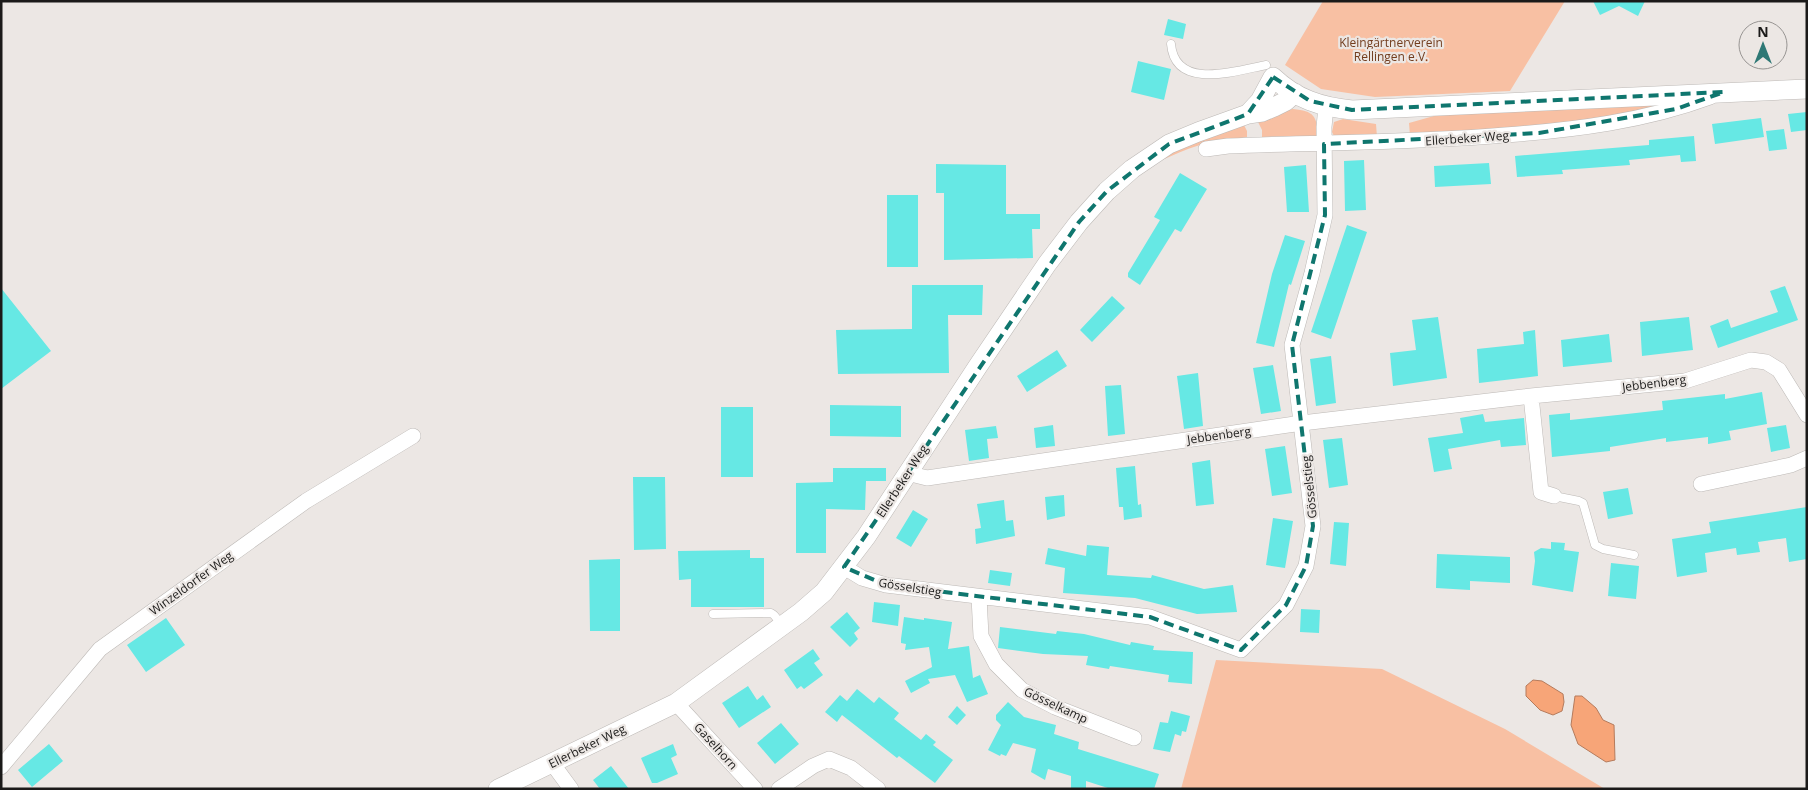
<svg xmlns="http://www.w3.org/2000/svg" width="1808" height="790" viewBox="0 0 1808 790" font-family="'Open Sans',sans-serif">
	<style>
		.green { fill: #f8c0a3 }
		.water { fill: #f7a578; stroke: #b57b5c }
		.building { fill: #66e8e4 }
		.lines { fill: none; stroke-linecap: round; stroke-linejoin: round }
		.service-casing { stroke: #bdb9b6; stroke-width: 9 }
		.minor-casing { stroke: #bdb9b6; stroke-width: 16 }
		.tertiary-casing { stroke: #bdb9b6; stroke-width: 20 }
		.service { stroke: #fff; stroke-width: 8 }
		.minor { stroke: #fff; stroke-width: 15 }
		.tertiary { stroke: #fff; stroke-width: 19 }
		.marked { fill: none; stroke: #0f766e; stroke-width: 4; stroke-dasharray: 10 6; stroke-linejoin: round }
		.labels { text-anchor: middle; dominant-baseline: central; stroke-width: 4.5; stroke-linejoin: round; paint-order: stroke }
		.park-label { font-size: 12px; fill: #723d1e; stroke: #ece7e4 }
		.street-label { font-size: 12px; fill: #1b1a19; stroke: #ece7e4 }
	</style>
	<rect width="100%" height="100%" fill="#ece7e4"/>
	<!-- green -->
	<path class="green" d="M1323,1H1565L1510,91L1375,97L1321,89L1285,65Z
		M1660,102V108L1580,122L1410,136L1409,123L1441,114Z
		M1293,109C1314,111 1317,116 1318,136L1262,137V130L1258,122L1281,111Z
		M1343,119L1376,124L1377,137L1334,136L1332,132L1334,122Z
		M1244,125L1247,131V137C1237,139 1226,139 1216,141C1191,146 1168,157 1146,168C1175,147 1210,136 1244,125Z
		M1216,660L1382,669L1505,729L1605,789H1181Z"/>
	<!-- water -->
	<path class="water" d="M1533,680L1542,681L1563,694L1564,702L1562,711L1553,715L1540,710L1526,696V686Z
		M1575,696H1582L1596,708L1603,720L1614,725L1615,760L1606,762L1578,744L1571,725Z"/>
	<!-- building -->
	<path class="building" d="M1593,1H1645L1638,16L1619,6L1600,15Z
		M1168,19L1186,24L1183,39L1164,35Z
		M1138,61L1171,69L1164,100L1131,92Z
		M1807,112V130L1791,132L1788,114Z
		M1761,118L1764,137L1715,144L1712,124Z
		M1784,129L1787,149L1769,151L1766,131Z
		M1694,136L1696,161L1681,162L1680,155L1629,160L1630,165L1562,170L1563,174L1517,177L1515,156L1649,145V140Z
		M1364,160L1366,210L1345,211L1344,161Z
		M1489,163L1491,184L1435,187L1434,166Z
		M936,164L1006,165V214H1040V229H1032L1033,258L944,260V193H936Z
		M1306,165L1309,212H1287L1284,167Z
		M1180,173L1207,189L1181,232L1175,229L1140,285L1128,277V273L1160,220L1154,217Z
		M887,195H918V267H887Z
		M1347,225L1367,232L1331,339L1311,332Z
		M1285,235L1305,241L1291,285L1289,284L1274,347L1256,343L1272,274Z
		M912,285H983L982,315H948L949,373L838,374L836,330L912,329Z
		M1785,286L1798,320L1718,348L1710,326L1728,319L1731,328L1778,312L1770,291Z
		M1,288L51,351L1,389Z
		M1112,296L1125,308L1092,342L1080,330Z
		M1438,317L1447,378L1393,386L1390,353L1416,350L1412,320Z
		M1689,317L1693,350L1642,356L1640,322Z
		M1535,330L1538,376L1479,383L1477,349L1524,344L1523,332Z
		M1609,334L1612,362L1563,367L1561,340Z
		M1057,350L1067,366L1027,392L1017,376Z
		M1331,356L1336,403L1316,406L1310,359Z
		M1273,365L1281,411L1261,414L1253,368Z
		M1198,373L1203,426L1184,429L1177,376Z
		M1121,385L1125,434L1108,436L1105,386Z
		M1762,392L1767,424L1729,431L1731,440L1708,444V437L1666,442V438L1610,447V451L1552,457L1549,415L1570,413V420L1627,414L1663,410L1662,401L1725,394V399Z
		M830,405L901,406V437L830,436Z
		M721,407H753V477H721Z
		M1483,414L1485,422L1524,418L1526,445L1501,447L1500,440L1448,449L1452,469L1434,472L1428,438L1463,433L1460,418Z
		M1053,425L1055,446L1036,448L1034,428Z
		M1786,425L1790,448L1771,452L1767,428Z
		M996,426L998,438L987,439L989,458L969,461L965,430Z
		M1342,438L1348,485L1329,488L1323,440Z
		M1285,446L1292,493L1272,496L1265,449Z
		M1210,460L1214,504L1196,506L1192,463Z
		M1135,466L1138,505L1141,504L1142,517L1124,520L1123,507H1119L1116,468Z
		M833,468H886V481H866L865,510L826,509V553H796V483L833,482Z
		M633,477H665L666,549L634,550Z
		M1628,488L1633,514L1608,519L1603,492Z
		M1064,495L1065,516L1047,520L1045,497Z
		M1004,500L1006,521L1013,520L1015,536L976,544L975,529L981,528L977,504Z
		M1807,507V559L1789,562L1786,538L1758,542L1760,552L1737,555L1736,548L1705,553L1707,572L1677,577L1672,539L1711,533L1709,522Z
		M913,510L928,519L911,547L896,538Z
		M1273,518L1293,521L1285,568L1266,565Z
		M1334,522L1349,523L1346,566L1330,564Z
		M1551,542L1565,543L1564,550L1579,552L1573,592L1532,585L1535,561L1534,552L1541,548L1551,549Z
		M1087,545L1109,547L1107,575L1151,578L1152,575L1204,589L1233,585L1237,612L1197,614L1135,598L1063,593L1065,568L1045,564L1048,548L1086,556Z
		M750,550V558H764V607H691V579L679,580L678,551Z
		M1437,554L1510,557V583L1470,581V590L1436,588Z
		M620,559V631H590L589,560Z
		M1611,563L1639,566L1636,599L1608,596Z
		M990,570L1012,573L1010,586L988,583Z
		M874,602L900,605L898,626L872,622Z
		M1301,609L1320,610L1319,633L1300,632Z
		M847,612L860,628L854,633L858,639L850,647L830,627Z
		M904,617L924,620V618L952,622L948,649L969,646L973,678L980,675L988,694L967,702L955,675L928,679L930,683L911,693L905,681L932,667L929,647L905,650L906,644L901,643V639Z
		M166,618L185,645L146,672L127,645Z
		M1000,627L1056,634L1057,631L1084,634L1130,645L1131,642L1154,646L1153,650L1193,652L1192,684L1168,682L1169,675L1110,666L1109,669L1086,665L1088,656L1043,654L998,648Z
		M813,649L820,659L814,663L823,675L804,689L801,686L797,689L784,670Z
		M748,686L757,700L763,695L771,707L739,728L722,703Z
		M857,689L874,703L879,697L899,713L894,719L921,740L926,734L936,742L933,745L953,760L935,783L899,756L897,758L842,715L837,722L825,712L840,695L847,701Z
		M1008,702L1024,717L1056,725L1054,734L1079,742L1078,749L1159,774L1154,789H1111L1086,781V789H1071V776L1048,769L1045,780L1031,772L1036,749L1013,743L1006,756L1001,754L1000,756L988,750L1001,725L996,720V715Z
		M957,706L966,715L957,725L948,717Z
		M1171,711L1190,716L1186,732L1182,731L1181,736L1175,734L1170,752L1153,749L1160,722L1168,723Z
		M781,723L799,744L775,764L757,743Z
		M49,744L63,761L32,787L18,770Z
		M673,744L677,755L671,758L678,774L657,783H652L641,758Z
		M611,766L629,789H600L593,780Z"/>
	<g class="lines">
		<!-- service casing -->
		<g class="service-casing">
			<path id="service" d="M1171,44C1175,91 1236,71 1266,65
				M1554,496L1579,501L1583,503L1595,545L1603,549L1634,555
				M713,614L771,613L774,615L782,625"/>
		</g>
		<!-- minor casing -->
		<g class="minor-casing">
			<path id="minor" d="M1206,149L1228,146C1321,142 1413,143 1505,135C1575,130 1645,121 1710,97
				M1531,396L1541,492L1554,496
				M907,473L927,478L1302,423L1531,396L1685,381L1751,360L1766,362L1779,370L1807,415
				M1701,484L1791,465L1807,458
				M844,567L862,578L886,585L1150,617L1241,650L1286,605L1306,566L1313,526L1292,345L1312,273L1325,215L1324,127L1326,107
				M979,597L981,636L996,664L1022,690L1055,707L1134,738
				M676,703L755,789
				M552,763L571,789
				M1,767L100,649L306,501L413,436
				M779,789L813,766L829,759L851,768L878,789"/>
		</g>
		<!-- tertiary casing -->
		<g class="tertiary-casing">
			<path id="tertiary" d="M1248,114L1260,101L1273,77C1296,99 1321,107 1352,110L1807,89
				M498,789L676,703L801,612L824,592L866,537L978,366L1047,264L1079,222L1107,191L1132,169L1169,144L1198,132L1248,114L1262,112L1274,107L1286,101L1295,93"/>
		</g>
		<!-- service -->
		<use href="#service" class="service"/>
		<!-- minor -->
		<use href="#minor" class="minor"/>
		<!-- tertiary -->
		<use href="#tertiary" class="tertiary"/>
	</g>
	<!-- marked area -->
	<path class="marked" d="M1273,77L1310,101L1352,110L1724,92L1676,109L1539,133L1324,144L1325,215L1292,345L1313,526L1306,566L1286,605L1241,650L1150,617L886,585L844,567L1079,222L1107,191L1169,144L1248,114Z"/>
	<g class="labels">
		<!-- park labels -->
		<g class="park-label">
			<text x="1391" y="42">Kleingärtnerverein<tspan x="1391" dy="14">Rellingen e.V.</tspan></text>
		</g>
		<!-- street labels -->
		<g class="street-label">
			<text transform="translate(1467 138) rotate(-4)">Ellerbeker Weg</text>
			<text transform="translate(1654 383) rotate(-7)">Jebbenberg</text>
			<text transform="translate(1219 435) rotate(-8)">Jebbenberg</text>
			<text transform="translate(902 481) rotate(-57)">Ellerbeker Weg</text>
			<text transform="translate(1309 487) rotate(-96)">Gösselstieg</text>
			<text transform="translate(191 583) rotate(-36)">Winzeldorfer Weg</text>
			<text transform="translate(910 587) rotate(9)">Gösselstieg</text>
			<text transform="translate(1056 705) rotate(25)">Gösselkamp</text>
			<text transform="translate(587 746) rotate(-26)">Ellerbeker Weg</text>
			<text transform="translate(716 746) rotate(48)">Gaselhorn</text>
		</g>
	</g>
	<!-- border -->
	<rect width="1808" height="790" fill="none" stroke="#1b1a19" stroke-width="5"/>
	<!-- north arrow -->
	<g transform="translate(1763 45)"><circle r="24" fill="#ece7e4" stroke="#989593"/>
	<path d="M0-4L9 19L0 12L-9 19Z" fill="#2e7875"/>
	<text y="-8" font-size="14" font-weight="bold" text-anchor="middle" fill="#1b1a19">N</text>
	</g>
</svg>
